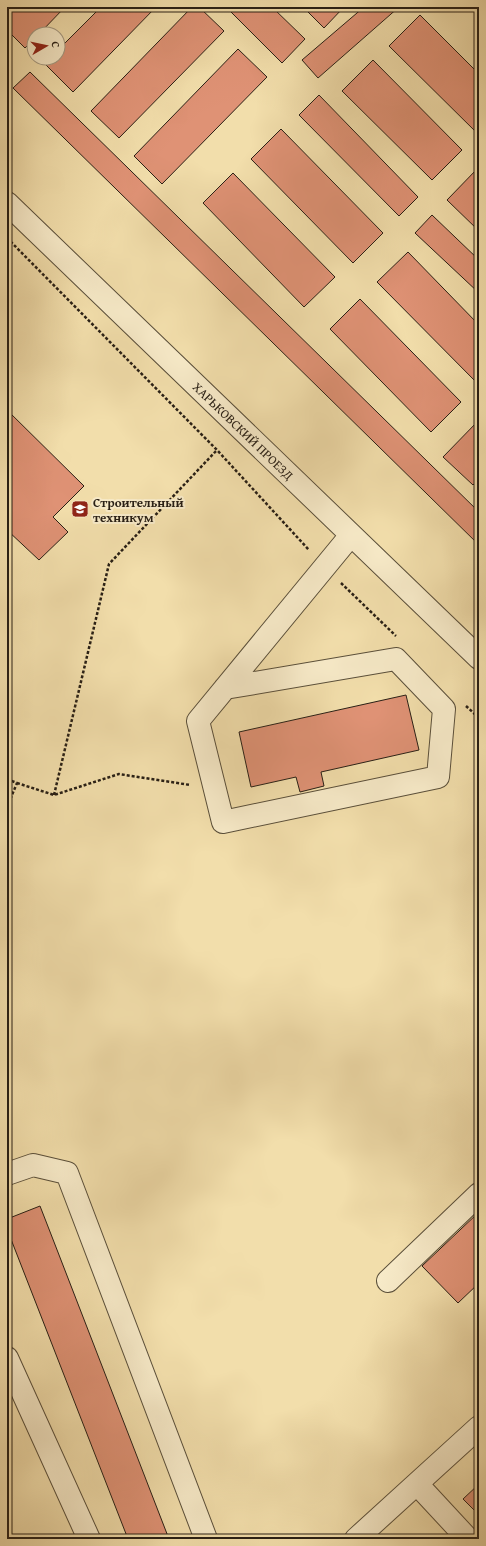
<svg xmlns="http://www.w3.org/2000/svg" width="486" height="1546" viewBox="0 0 486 1546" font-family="'Gentium Book Plus',serif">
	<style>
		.building { fill: #df9275; stroke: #281f15 }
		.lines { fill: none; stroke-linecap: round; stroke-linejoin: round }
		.minor-casing { stroke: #5a4f3a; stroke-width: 24 }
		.path { stroke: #281f15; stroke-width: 2.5; stroke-dasharray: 3 2; stroke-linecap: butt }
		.minor { stroke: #f7eac8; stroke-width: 22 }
		.labels { text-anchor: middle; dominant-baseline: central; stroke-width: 4; stroke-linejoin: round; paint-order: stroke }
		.street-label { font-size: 13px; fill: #281f15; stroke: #f7eac8 }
		.poi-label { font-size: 13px; font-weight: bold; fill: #281f15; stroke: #f7eac8; text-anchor: start }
	</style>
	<rect width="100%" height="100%" fill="#f2deab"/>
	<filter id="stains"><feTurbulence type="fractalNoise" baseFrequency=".005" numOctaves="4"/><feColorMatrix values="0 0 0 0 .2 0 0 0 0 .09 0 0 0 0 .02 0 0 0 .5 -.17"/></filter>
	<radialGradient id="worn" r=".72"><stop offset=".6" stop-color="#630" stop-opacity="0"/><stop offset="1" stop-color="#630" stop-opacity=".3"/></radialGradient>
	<!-- building -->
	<path class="building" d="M9,7H65L39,34H34V39L25,48L7,30V9Z
		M101,7H156L73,92L45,64L51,58H58V50Z
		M192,7H199L224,31L119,138L91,111Z
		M226,7H272L305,39L282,63Z
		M303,7H344L324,28Z
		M364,7H399L318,78L302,60Z
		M420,15L479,74V135L389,46Z
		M238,49L267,77L162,184L134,156Z
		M373,60L462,150L432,180L342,91Z
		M30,72L479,512V545L13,88Z
		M319,95L418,197L399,216L299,115Z
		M281,129L383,233L353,263L251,159Z
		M478,168L479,169V231L447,200Z
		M233,173L335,277L304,307L203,203Z
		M432,215L479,260V293L415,233Z
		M408,252L479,325V385L377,282Z
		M360,299L461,402L431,432L330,329Z
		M7,410L84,486L53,517L68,532L39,560L7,530Z
		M479,420V479L473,485L443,457Z
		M406,695L419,750L321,772L324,786L300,792L296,777L251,787L239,732Z
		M40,1206L54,1242L169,1539H128L7,1229V1219Z
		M479,1212V1283L458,1303L422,1266Z
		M479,1484V1515L463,1499Z"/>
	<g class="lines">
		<!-- minor casing -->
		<g class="minor-casing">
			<path id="minor" d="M7,203L479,658
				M225,688L396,659L444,709L438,777L223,822L198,721L351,535
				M7,1174L33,1165L67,1173L206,1539
				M388,1281L479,1194
				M7,1358L89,1539
				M417,1484L468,1539
				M356,1539L479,1427"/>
		</g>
		<!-- path -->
		<path class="path" d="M7,238L217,450L309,550
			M341,583L396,636
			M466,706L479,718
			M7,779L17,783L7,807
			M17,783L54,795L119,774L190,785
			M54,795L109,564L217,450"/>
		<!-- minor -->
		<use href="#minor" class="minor"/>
	</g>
	<!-- icons -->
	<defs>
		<g id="university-square" transform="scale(0.9)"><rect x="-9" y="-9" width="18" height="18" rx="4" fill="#8f2418" stroke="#f7eac8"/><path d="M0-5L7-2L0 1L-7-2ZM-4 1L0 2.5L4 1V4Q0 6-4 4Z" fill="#fff"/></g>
	</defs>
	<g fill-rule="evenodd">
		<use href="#university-square" x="80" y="509"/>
	</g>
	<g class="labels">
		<!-- street labels -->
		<g class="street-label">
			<text transform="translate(243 431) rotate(44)">ХАРЬКОВСКИЙ ПРОЕЗД</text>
		</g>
		<!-- poi labels -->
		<g class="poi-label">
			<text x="93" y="502">Строительный<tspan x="93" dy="15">техникум</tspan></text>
		</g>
	</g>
	<!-- margin -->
	<rect width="486" height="1546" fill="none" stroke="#f2deab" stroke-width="24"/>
	<rect x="8" y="8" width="470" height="1530" fill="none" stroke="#281f15" stroke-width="2"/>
	<rect x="12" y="12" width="462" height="1522" fill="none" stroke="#281f15"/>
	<!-- north arrow -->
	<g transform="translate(46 46) rotate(81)"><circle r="19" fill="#f7eac8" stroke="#a49980"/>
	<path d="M0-3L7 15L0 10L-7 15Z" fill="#8f2418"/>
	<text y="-6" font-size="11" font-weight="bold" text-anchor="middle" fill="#281f15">С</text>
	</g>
	<rect width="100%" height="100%" filter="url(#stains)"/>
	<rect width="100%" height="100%" fill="url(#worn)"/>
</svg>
